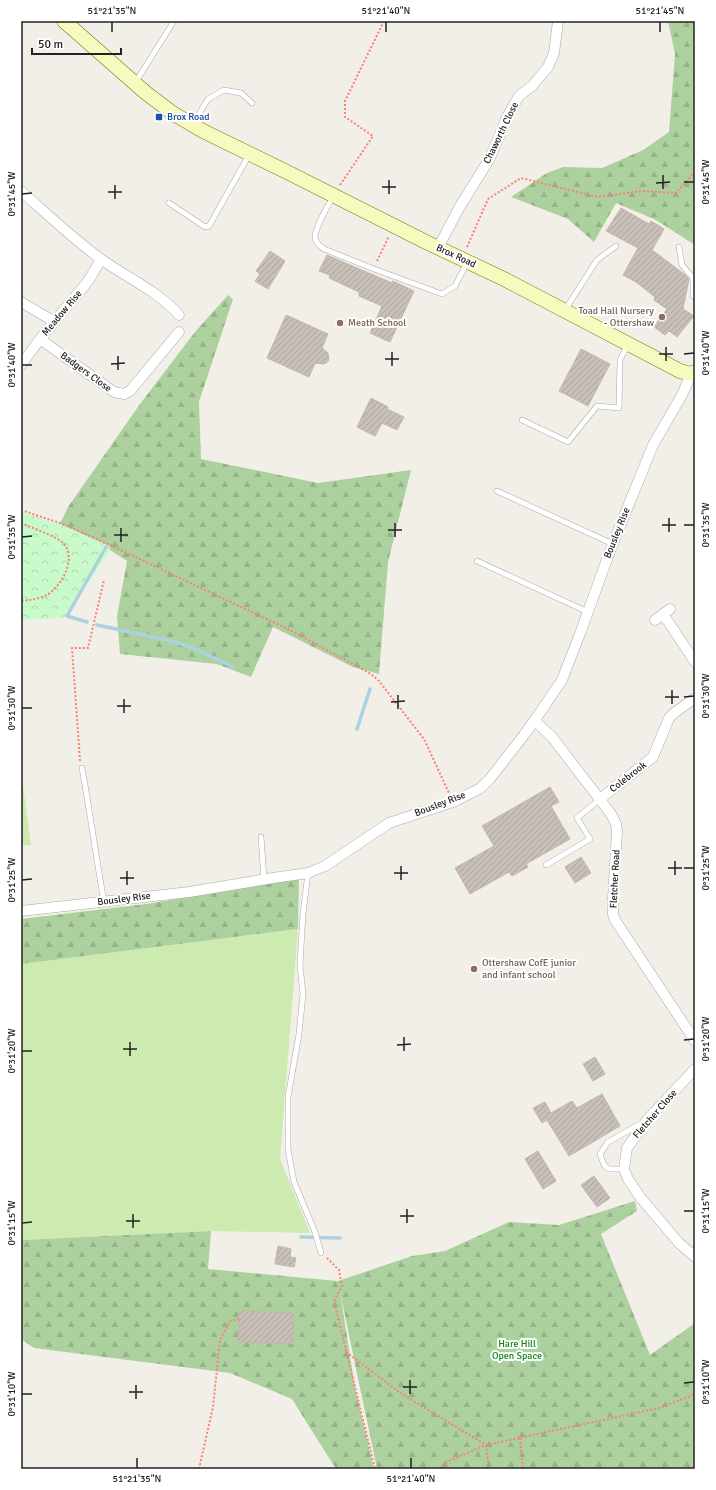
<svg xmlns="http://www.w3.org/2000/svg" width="716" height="1490" viewBox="0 0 716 1490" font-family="Signika,sans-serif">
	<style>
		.grass { fill: #cdebb0 }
		.forest { fill: url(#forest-firs); fill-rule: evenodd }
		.park { fill: url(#park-crowns) }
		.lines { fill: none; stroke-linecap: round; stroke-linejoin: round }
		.stream { stroke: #aad3df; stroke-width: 3.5 }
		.building { fill: url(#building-hatch); stroke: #c4b6ab }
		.lane-casing { stroke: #a9a9a9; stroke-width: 6 }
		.street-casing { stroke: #a9a9a9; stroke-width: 11 }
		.secondary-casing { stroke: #707d05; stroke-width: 15 }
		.path { stroke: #fa8072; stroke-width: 2; stroke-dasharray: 2 2; stroke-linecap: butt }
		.lane { stroke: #fff; stroke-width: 5 }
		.street { stroke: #fff; stroke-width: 10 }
		.secondary { stroke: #f7fabf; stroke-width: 14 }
		.ticks { fill: none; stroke: #222; stroke-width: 1.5 }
		.transit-dot { fill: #1a4fb4; stroke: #fff; stroke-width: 1.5 }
		.education-dot { fill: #8d6e63; stroke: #fff; stroke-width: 1.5 }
		.labels { text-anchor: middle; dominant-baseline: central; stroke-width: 4; stroke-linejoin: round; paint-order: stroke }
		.transit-label { font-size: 10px; fill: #164399; stroke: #fff; text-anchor: start }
		.street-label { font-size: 10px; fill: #222; stroke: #fff }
		.education-label { font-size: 10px; fill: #785e54; stroke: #fff; text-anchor: start }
		.park-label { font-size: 10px; fill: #0c8416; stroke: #fff }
		.neatline { fill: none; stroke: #222; stroke-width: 1.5 }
		.ticks-label { font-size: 10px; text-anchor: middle; fill: #222 }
	</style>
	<defs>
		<pattern id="forest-firs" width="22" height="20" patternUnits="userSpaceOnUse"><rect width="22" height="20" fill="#add19e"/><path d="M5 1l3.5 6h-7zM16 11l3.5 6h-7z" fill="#95b388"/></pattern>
		<pattern id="park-crowns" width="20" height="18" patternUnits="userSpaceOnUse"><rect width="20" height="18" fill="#c8facc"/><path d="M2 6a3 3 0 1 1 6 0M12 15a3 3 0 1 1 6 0" fill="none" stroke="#acd6af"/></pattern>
		<pattern id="building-hatch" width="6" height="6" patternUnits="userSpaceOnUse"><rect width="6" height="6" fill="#c7bfb8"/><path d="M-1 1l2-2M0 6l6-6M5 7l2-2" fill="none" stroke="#aba49e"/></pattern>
	</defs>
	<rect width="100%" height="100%" fill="#f2efe9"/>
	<!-- grass -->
	<path class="grass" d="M21,771L31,845L21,846Z
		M298,929L280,1159L310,1233L211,1231L21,1240V964Z"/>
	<!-- forest -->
	<path class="forest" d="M668,21H695V245L656,220L616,203L594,242L568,219L511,197L547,173L563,167L602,168L643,150L669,132L675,54Z
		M228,295L233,299L199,402L201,459L318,483L411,470L388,562L379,674L353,667L273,627L251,677L217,664L120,654L117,616L127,561L110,550L109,546L60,524L68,507L140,404L195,332Z
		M299,879L298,929L21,964V919L146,904Z
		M635,1201L637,1211L601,1234L650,1355L695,1323V1469H377L340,1292L355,1388L374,1469H336L292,1399L230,1373L34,1348L21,1339V1240L211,1231L208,1269L338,1281L412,1256L445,1251L509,1222L559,1225ZM239,1312L293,1313V1343L239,1342Z"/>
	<!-- park -->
	<path class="park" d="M21,512L60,524L109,546L110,550L64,618L21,620Z"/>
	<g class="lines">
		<!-- stream -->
		<path class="stream" d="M87,622L67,616L106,547
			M97,625C124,631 152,636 179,643C197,649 215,658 233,667
			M357,729L370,689
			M301,1237L340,1238"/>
	</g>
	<!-- building -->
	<path class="building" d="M621,208L649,224L651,221L664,229L652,250L684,274L689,279L683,309L694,316L677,337L669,331L665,335L654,327L667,309L654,300L655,297L636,282L623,275L638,248L606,231Z
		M270,251L285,261L268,289L255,281L260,274L256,271Z
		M327,255L392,283L393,281L414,291L390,342L370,333L382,306L359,296V292L329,278L330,275L319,271Z
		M286,315L328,334L322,348L328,353L329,360L326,363L323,364L315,363L309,377L267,358Z
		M581,349L610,364L588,406L559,391Z
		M371,398L388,407L387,409L404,417L397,430L382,423L375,436L357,427Z
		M550,787L559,802L551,806L570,839L526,864L528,867L512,876L509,872L470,894L455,868L494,846L482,826Z
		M581,857L591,873L575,883L565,867Z
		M595,1057L605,1074L593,1081L583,1064Z
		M602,1094L620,1126L569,1156L547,1120L542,1123L533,1108L545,1102L551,1113L572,1101L577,1108Z
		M538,1151L556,1181L543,1189L525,1159Z
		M594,1176L610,1198L597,1207L581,1185Z
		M278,1246L291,1249L290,1257L296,1258L294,1267L275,1264Z
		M239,1311L293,1313V1344L238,1342Z"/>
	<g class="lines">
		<!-- lane casing -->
		<g class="lane-casing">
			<path id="lane" d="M135,83L174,21
				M193,124L208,99L224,90L241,93L252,103
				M333,197C328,205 315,228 315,237C315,243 320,246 324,249L374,269L442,294L455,286L467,263
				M169,203L205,227L209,226L249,155
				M679,247L682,265L693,278V296L695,297
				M565,310L597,260L616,246
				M522,420L568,442L597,406L619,408L620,360L627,346
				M497,491L613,544
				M477,561L588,612
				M82,768C90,812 96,857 104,902
				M261,837L264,879
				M546,865L590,839L577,818L600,799
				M308,873L303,913L300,965L303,994L299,1034L288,1097V1149L294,1182L315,1232L321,1253
				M624,1169H609L604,1165L600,1154L608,1142L642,1123"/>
		</g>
		<!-- street casing -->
		<g class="street-casing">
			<path id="street" d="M21,191C47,214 73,239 101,259C127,278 158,291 179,315
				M438,248L459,208L490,158L507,117L519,96L532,86L548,67L554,53L558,21
				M21,302L55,322
				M40,339L114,392L124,394L130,391L179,332
				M21,365L40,339L89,280L101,259
				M663,614L695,662
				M655,620L670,609
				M535,721L552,737L611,814L616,824L617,831L613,899V914L615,920L695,1041
				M600,799L653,757L669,718L674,713L695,698
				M21,911L189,892L273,878L308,873L325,866L389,823L453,802L479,789L489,780L524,735L541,711L562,680L581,631L610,551L653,445L682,395L691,374
				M695,1069L648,1119L627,1148L624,1169L628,1179L640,1197L679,1243L695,1257"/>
		</g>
		<!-- secondary casing -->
		<g class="secondary-casing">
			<path id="secondary" d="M64,21L146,93L174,114L203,131L285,171L428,243L504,279L680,371L691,374L695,372"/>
		</g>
		<!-- path -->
		<path class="path" d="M340,185L373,136L345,117V101L384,21
			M467,247L488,199L521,178L598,197L642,191L676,193L695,171
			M377,261L389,236
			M21,510L63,524L112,546L292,631L371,674L379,681L424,739L449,793
			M21,523C30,527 58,537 63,543C78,558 61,588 45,596C37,599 30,600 21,601
			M80,761L72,648H88L104,580
			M327,1258L339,1270L342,1286L334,1301L375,1469
			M346,1352L402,1394L486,1445L659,1408L695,1394
			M520,1438L523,1469
			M199,1469L213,1407L220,1340L230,1321L239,1319
			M441,1469L444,1463L486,1445L489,1469"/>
		<!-- lane -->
		<use href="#lane" class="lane"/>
		<!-- street -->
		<use href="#street" class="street"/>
		<!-- secondary -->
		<use href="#secondary" class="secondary"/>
	</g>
	<!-- ticks -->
	<path class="ticks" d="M112,22V32M386,22V32M660,22V32M663,175V189M389,180V194M684,182H694M656,183L670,182M115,185V199M382,187H396M108,192H122M22,194L32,193M666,347V361M392,352V366M659,354H673M684,354L694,353M118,356V370M385,359H399M111,364L125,363M22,365H32M669,518V532M395,523V537M662,525H676M684,525H694M121,528V542M388,530H402M114,535H128M22,537L32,536M672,690V704M398,695V709M665,697H679M684,697L694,696M124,699V713M391,702L405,701M117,706H131M22,708H32M675,861V875M401,866V880M668,868H682M684,868H694M127,871V885M394,873H408M120,878H134M22,880L32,879M404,1037V1051M684,1040L694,1039M130,1042V1056M397,1045L411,1044M123,1049H137M22,1051H32M407,1209V1223M684,1211H694M133,1214V1228M400,1216H414M126,1221H140M22,1223L32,1222M410,1380V1394M684,1383L694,1382M136,1385V1399M403,1387H417M129,1392H143M22,1394H32M137,1458V1468M411,1458V1468"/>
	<!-- markers -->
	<rect class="transit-dot" x="155" y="113" width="8" height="8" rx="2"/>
	<g class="education-dot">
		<circle cx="662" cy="317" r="4"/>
		<circle cx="340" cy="323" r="4"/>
		<circle cx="474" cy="969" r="4"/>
	</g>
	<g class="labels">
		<!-- transit labels -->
		<g class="transit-label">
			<text x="167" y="117">Brox Road</text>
		</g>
		<!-- street labels -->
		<g class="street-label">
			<text transform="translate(501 133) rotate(-64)">Chaworth Close</text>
			<text transform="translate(456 256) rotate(25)">Brox Road</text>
			<text transform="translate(62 313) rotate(-50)">Meadow Rise</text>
			<text transform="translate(86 372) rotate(36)">Badgers Close</text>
			<text transform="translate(617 533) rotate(-68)">Bousley Rise</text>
			<text transform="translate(628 777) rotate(-38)">Colebrook</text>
			<text transform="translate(440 804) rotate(-21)">Bousley Rise</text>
			<text transform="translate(615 879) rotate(-87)">Fletcher Road</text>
			<text transform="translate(124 899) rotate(-7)">Bousley Rise</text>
			<text transform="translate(655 1114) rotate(-49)">Fletcher Close</text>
		</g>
		<!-- education labels -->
		<g class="education-label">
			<text x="654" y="311" text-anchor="end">Toad Hall Nursery<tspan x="654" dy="12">- Ottershaw</tspan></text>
			<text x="348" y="323">Meath School</text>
			<text x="482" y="963">Ottershaw CofE junior<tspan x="482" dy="12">and infant school</tspan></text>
		</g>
		<!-- park labels -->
		<g class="park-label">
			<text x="517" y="1344">Hare Hill<tspan x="517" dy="12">Open Space</tspan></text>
		</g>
	</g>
	<!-- border -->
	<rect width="716" height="1490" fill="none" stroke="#ffffff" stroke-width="44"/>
	<!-- scale -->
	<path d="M32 48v6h89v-6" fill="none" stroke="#222222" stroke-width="2"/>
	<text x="38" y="48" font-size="12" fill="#222222" stroke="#ffffff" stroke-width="3" paint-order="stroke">50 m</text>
	<rect x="22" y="22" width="672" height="1446" class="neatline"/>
	<g class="ticks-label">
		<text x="112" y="14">51°21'35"N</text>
		<text x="386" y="14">51°21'40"N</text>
		<text x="660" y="14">51°21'45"N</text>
		<text transform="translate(705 182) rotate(-90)" y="4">0°31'45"W</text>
		<text transform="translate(11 194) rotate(-90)" y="4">0°31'45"W</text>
		<text transform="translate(705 353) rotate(-90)" y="4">0°31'40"W</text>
		<text transform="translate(11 365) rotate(-90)" y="4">0°31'40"W</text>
		<text transform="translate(705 525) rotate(-90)" y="4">0°31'35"W</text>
		<text transform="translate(11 537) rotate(-90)" y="4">0°31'35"W</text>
		<text transform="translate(705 696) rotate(-90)" y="4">0°31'30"W</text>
		<text transform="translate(11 708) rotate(-90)" y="4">0°31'30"W</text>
		<text transform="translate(705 868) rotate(-90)" y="4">0°31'25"W</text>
		<text transform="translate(11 880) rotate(-90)" y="4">0°31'25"W</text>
		<text transform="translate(705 1039) rotate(-90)" y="4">0°31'20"W</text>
		<text transform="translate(11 1051) rotate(-90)" y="4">0°31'20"W</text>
		<text transform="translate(705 1211) rotate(-90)" y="4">0°31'15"W</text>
		<text transform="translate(11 1223) rotate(-90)" y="4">0°31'15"W</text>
		<text transform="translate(705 1382) rotate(-90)" y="4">0°31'10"W</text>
		<text transform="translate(11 1394) rotate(-90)" y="4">0°31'10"W</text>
		<text x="137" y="1482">51°21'35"N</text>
		<text x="411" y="1482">51°21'40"N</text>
	</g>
</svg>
